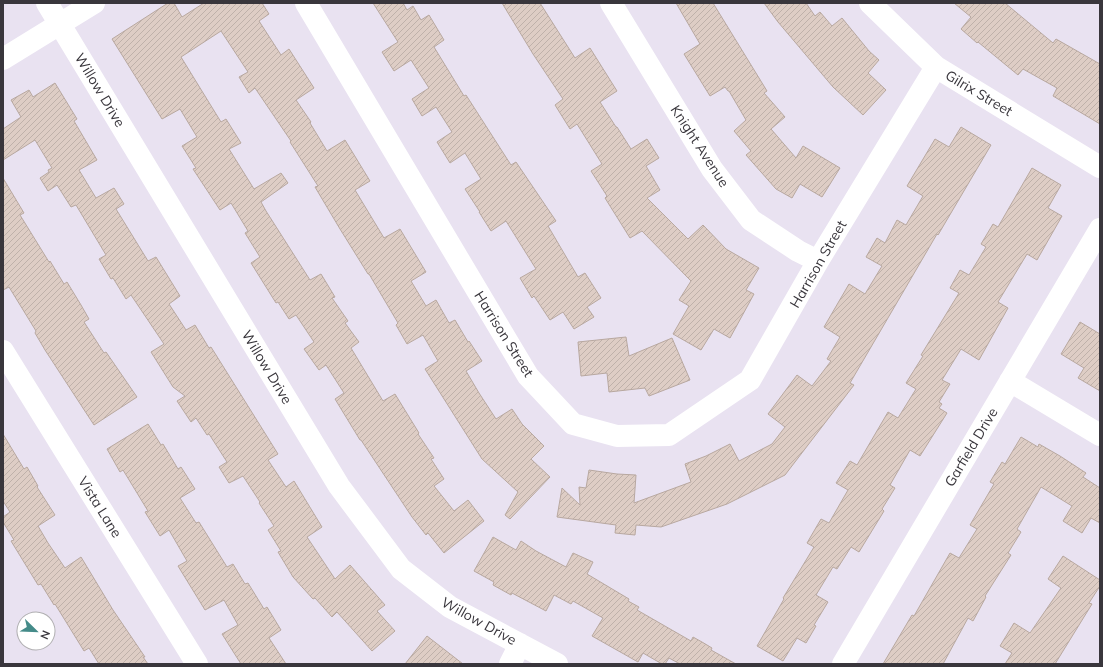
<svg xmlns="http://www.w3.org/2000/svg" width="1103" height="667" viewBox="0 0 1103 667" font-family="Mulish,sans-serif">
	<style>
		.building { fill: url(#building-hatch); stroke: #b8a8a0 }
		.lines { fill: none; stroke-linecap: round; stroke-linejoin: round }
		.minor { stroke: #fff; stroke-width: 22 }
		.labels { text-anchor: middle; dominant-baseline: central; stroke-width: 3; stroke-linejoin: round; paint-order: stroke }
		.street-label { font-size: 14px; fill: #39363c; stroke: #fff }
	</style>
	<defs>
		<pattern id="building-hatch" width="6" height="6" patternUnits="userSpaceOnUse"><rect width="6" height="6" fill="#decdc5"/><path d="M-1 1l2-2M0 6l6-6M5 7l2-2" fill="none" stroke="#bfb1aa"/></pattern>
	</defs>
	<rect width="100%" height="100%" fill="#e9e2f1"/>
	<!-- building -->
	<path class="building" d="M168,3H174L182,17L204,3H262L269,14L259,21L281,55L289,49L314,88L296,100L311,122L310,123L327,151L345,140L370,181L355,190L384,238L400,229L426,272L411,281L426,306L436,300L449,323L455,320L468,342L469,341L482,361L466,371L479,393L496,419L512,409L522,424L544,446L531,459L550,477L510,519L505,515L518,492L482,459L425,369L438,361L423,335L407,344L396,325L398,323L369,274H368L340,229L315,187L318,186L290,142L291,141L255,88L249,93L239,77L248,72L221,31L181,57L221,122L226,119L241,143L229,149L254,189L281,173L288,183L261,202L266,211L310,280L321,274L335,297L332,298L348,321L345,323L359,342L351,348L383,401L395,394L419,433L418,434L434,458L431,459L444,479L434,486L454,511L468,500L484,521L444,553L428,533L426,535L412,517L361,440H360L335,399L344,393L326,365L319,370L304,349L314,342L296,315L289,319L278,302L276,303L251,263L260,257L245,233L248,231L231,203L220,210L193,169L196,168L182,146L197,137L180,109L162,119L112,39Z
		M373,3H403L407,10L413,6L421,20L429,15L444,40L434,47L464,96L466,95L511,165L516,162L556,221L548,226L578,277L585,273L601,298L587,307L594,317L574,329L563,312L550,320L534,296L532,298L520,278L536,269L506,221L491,231L479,212H480L465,189L481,179L465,153L450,163L437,142L452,132L436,107L422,116L412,99L429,88L411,60L394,71L382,52L398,42Z
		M502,3H540L575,58L590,48L617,91L600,102L616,127H617L631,149L647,139L659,158L646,166L660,190L647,198L688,239L703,225L726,249L759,268L746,290L754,294L730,338L714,329L701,350L673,334L689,306L679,300L691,281L642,231L630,238L605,198L607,196L591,171L602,164L577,124L570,129L555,105L563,99L533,54Z
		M676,3H713L767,91L764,93L785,117L771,129L796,158L803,146L840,168L822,197L800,184L792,198L776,189L746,155L751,151L734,131L746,120L729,91H728L725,87L710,96L684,54L700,44Z
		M764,3H806L815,16L820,12L832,26L842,18L869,51L879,60L868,73L886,90L863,115L833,87L778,22Z
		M954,3H1005L1053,43L1056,39L1100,64V124L1053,96L1057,88L1023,69L1018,75L978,42L977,43L961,29L971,17Z
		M55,83L77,119L74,121L97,160L79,170L96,198L114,188L124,204L116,209L148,261L156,257L180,296L169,304L186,330L195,325L209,348L211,347L278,454L268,460L286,487L294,481L322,527L307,537L335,579L350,565L385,605L377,611L395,631L372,651L337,612L332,617L315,598L313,599L293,577L278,552L281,551L268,530L274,526L259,503L260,502L243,476L229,483L219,467L227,462L209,434L207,435L196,418L191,422L177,401L185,396L173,387L151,352L164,344L131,295L126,299L113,278L111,279L99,259L106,255L76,205L71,207L57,185L48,191L40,178L49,172L48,170L52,168L35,140L3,160V129L21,117L11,100L29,90L33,97Z
		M961,127L991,145L938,235L937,234L850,383L854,385L785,475L727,504L661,527L636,525L635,535L615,533L616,525L557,517L562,488L580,505L579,487L586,488L589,470L617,474L636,475L634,503L691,482L685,464L706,456L730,444L739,461L772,444L785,427L768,414L797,375L812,386L831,361L827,359L840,337L824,327L849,284L865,294L882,266L866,257L877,238L885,243L897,220L906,225L923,196L907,186L935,139L949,147Z
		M1032,168L1061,185L1048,208L1062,216L1037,260L1027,254L998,302L1008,308L979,360L961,349L942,380L950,384L939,402L942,404L939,408L947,413L920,456L910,450L890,485L895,488L882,509L884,511L859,552L851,547L837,569L833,567L816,595L828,602L814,625L816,626L806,643L797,638L783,661L757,646L784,599L783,598L814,547L807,543L821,519L829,523L848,490L836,483L850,461L857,465L888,412L898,418L916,389L906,383L923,356L921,355L959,293L950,288L960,270L969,275L986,247L981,244L993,224L998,227Z
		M3,178L24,213L20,215L49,262L50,261L64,284L67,282L81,305L89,319L84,322L104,353L106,352L137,397L94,425L45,350L35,333L36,331L9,287L3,290Z
		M1080,322L1100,334V391L1078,378L1084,368L1061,354Z
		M626,337L629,356L672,338L690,380L649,396L645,388L609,392L607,373L581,376L578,342Z
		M148,424L161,445L163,444L178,469L181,467L195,489L180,498L196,523L199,522L227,567L233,564L245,584L248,583L264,609L267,607L281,630L269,638L286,664H241L222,634L238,625L224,600L205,610L178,566L187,561L169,530L160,536L145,512L148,511L123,470L120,472L107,449Z
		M3,434L24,469L27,467L38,486L37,487L55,515L38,526L48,543L65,568L81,557L113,610L145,657H143L148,664H99L89,648L84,651L55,604L54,605L41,584L38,585L11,541L14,540L3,522V517L10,512L3,501Z
		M1021,437L1038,447L1039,444L1060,456L1086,473L1083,477L1100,488V523L1091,518L1082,533L1063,521L1072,506L1041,487L1017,529L1021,532L1008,553L1011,555L985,596L986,597L973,621L968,618L943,664H883L912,615L914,616L950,553L959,558L977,529L970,525L994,484L990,482L1002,462L1005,464Z
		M493,537L516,550L521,541L536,551L566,567L573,553L593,562L587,574L629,599L628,601L639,607L637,610L691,641L693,637L702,642L712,648L711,650L736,664H680L669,658L665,664H662L643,653L638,662L592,636L603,618L573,601L571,604L554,595L546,611L512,593L511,595L493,585L494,582L474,571Z
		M1063,556L1100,580V586L1089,603L1092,604L1055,664H1005L1012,653L1000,646L1014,623L1030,633L1061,588L1048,579Z
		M427,636L463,664H405Z"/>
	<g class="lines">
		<!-- minor -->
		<path class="minor" d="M47,3L339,486L401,569L450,607L557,664
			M306,3L528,376L573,424L617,436L669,435L750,380L818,261L936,67
			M611,3L712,169L751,220L798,251L818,261
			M870,3L936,67L1100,167
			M3,59L94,3
			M3,351L197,664
			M1010,381L1100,435
			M510,664L520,644
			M843,664L1100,229"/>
	</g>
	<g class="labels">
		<!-- street labels -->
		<g class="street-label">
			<text transform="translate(100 90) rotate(59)">Willow Drive</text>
			<text transform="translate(979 93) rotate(31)">Gilrix Street</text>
			<text transform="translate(700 146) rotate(57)">Knight Avenue</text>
			<text transform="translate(818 264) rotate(-60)">Harrison Street</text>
			<text transform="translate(504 334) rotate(58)">Harrison Street</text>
			<text transform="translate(267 367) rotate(59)">Willow Drive</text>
			<text transform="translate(971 447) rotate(-59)">Garfield Drive</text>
			<text transform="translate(100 507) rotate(58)">Vista Lane</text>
			<text transform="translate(479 621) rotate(29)">Willow Drive</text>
		</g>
	</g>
	<!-- border -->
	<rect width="1103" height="667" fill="none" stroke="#39363c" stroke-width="8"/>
	<!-- north arrow -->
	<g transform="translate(36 631) rotate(113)"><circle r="19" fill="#ffffff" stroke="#b0afb1"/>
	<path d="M0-3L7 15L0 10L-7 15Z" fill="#448b89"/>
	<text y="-6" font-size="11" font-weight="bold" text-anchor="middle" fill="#39363c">N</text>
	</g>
</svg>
